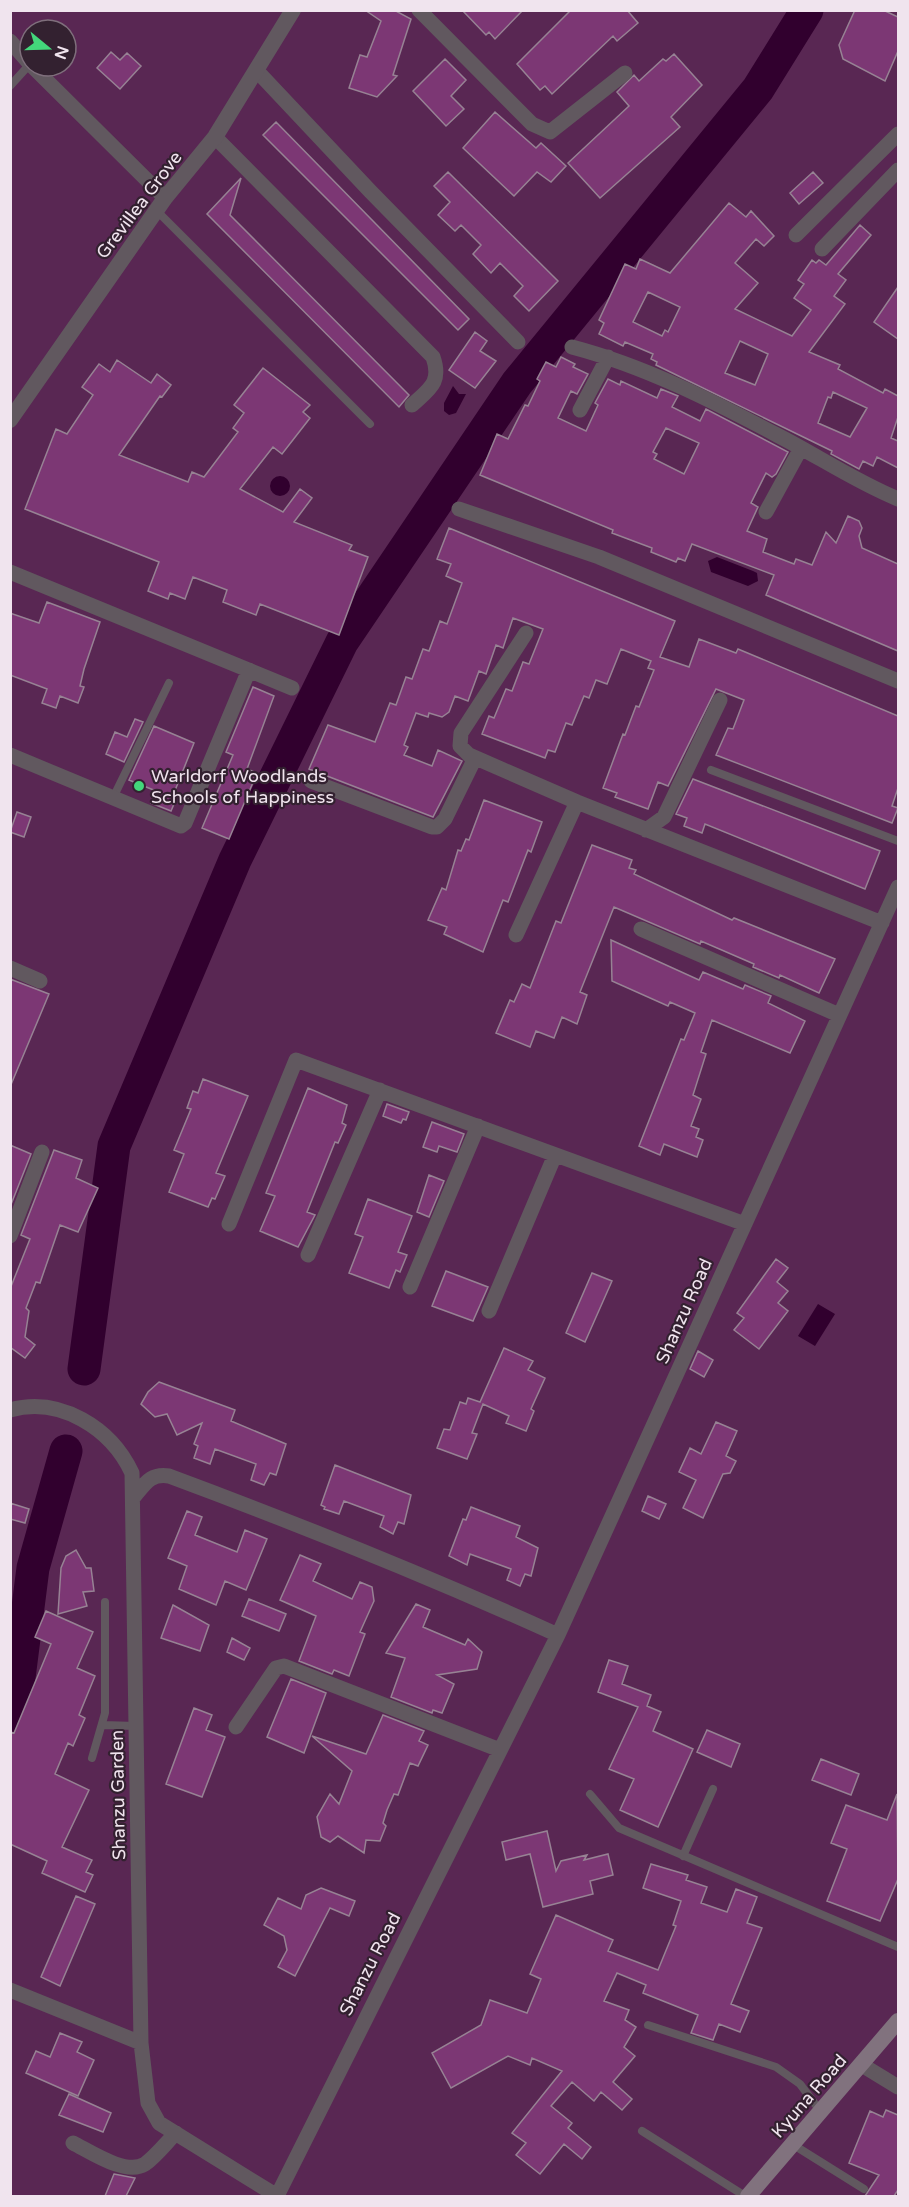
<svg xmlns="http://www.w3.org/2000/svg" width="909" height="2207" viewBox="0 0 909 2207" font-family="'Varela Round',sans-serif">
	<style>
		.green { fill: #592753; fill-rule: evenodd }
		.water { fill: #31002e }
		.lines { fill: none; stroke-linecap: round; stroke-linejoin: round }
		.river { stroke: #31002e; stroke-width: 33 }
		.building { fill: #7c3774; stroke: #978294; stroke-width: 1.5; fill-rule: evenodd }
		.service { stroke: #61585f; stroke-width: 8 }
		.minor { stroke: #61585f; stroke-width: 15 }
		.tertiary { stroke: #61585f; stroke-width: 16 }
		.secondary { stroke: #81727e; stroke-width: 16 }
		.poi-dot { fill: #43d77b; stroke: #332130; stroke-width: 2 }
		.labels { text-anchor: middle; dominant-baseline: central; stroke-width: 4.5; stroke-linejoin: round; paint-order: stroke }
		.street-label { font-size: 18px; fill: #f0e4ee; stroke: #332130 }
		.poi-label { font-size: 18px; fill: #f0e4ee; stroke: #332130; text-anchor: start }
	</style>
	<rect width="100%" height="100%" fill="#332130"/>
	<!-- green -->
	<path class="green" d="M10,11H898V2196H11ZM30,30H66V66H30Z"/>
	<!-- water -->
	<path class="water" d="M453,386L459,394H466L456,413L449,415L444,411V403Z
		M270 486a10 10 0 1 1 20 0a10 10 0 1 1-20 0Z
		M717,557L753,571L757,573L758,581L748,586L711,572L708,561Z
		M818,1304L835,1314L815,1346L798,1336Z"/>
	<g class="lines">
		<!-- river -->
		<path class="river" d="M84,1369L114,1146L235,860L342,642L517,383L758,89L807,10
			M10,1717L15,1709L33,1568L66,1451"/>
	</g>
	<!-- building -->
	<path class="building" d="M365,10H394L411,19L393,75L397,76L377,97L349,88L360,55L367,57L381,21Z
		M462,10H523L495,39L489,32L486,35Z
		M571,10H627L638,23L617,41L613,36L552,94L545,86L540,90L517,64Z
		M855,10H883L898,17V51L885,81L843,59L839,45Z
		M111,52L120,60L127,53L141,66L120,89L97,68Z
		M674,54L702,85L671,117L680,127L600,198L568,163L629,106L617,92L634,75L639,81L663,59L666,61Z
		M445,59L466,80L451,96L464,109L446,126L413,91Z
		M495,112L536,148L541,143L566,166L551,182L537,172L514,196L463,148Z
		M276,122L469,319L458,330L263,135Z
		M448,172L558,281L529,311L514,296L523,286L500,263L491,273L473,254L481,245L461,225L455,231L438,215L450,202L434,186Z
		M813,172L823,183L799,204L790,193Z
		M241,178L230,215L409,395L399,407L207,214Z
		M729,203L746,217L751,211L774,236L764,246L756,239L735,263L758,283L735,309L792,336L811,310L794,298L804,284L798,280L812,260L816,263L819,260L826,265L860,225L871,235L838,274L846,280L834,296L845,304L809,352L840,365L838,369L883,393L885,389L898,396V417L891,438L898,441V468L877,457L873,466L863,461L859,469L831,454L832,451L656,365L657,362L651,359L653,354L625,342L623,346L599,334L604,323L599,320L625,264L636,269L640,259L670,273ZM648,292L680,307L668,332L665,330L662,336L633,322ZM740,341L768,354L755,385L725,373ZM833,392L867,408L850,437L818,423L828,397L831,398Z
		M898,287V339L874,322Z
		M475,332L487,341L480,351L496,361L475,388L449,370Z
		M561,357L575,364L573,367L588,374L577,394L571,391L558,418L586,431L598,405L595,403L608,379L620,385L621,381L657,398L661,389L678,396L672,407L700,421L706,409L788,452L776,474L772,477L766,473L751,503L758,507L747,531L767,539L763,552L794,564L796,559L812,565L826,532L836,543L848,516L859,521L862,528L859,536L862,548L898,564V651L766,595L774,575L692,544L685,561L678,558L676,562L651,552L652,548L612,533L613,530L480,475L497,434L508,439L525,405L528,406L540,381L537,379L546,362L556,367ZM666,428L699,443L684,474L654,459L657,454L653,452Z
		M117,360L151,383L157,374L171,385L162,397L160,396L119,455L188,482L192,472L204,477L238,432L233,428L244,413L234,405L263,368L310,405L303,412L310,418L282,454L273,447L240,489L283,512L300,489L312,498L294,522L352,545L349,550L368,557L339,635L260,604L256,615L223,602L227,590L193,577L185,599L170,593L168,599L148,591L159,562L25,509L56,429L67,434L93,395L82,387L99,364L110,372Z
		M449,528L675,621L660,657L689,667L699,639L736,653L738,649L898,716V788L892,806L898,808L892,823L716,755L728,728L733,729L744,700L716,689L668,786L658,782L648,809L615,797L617,793L603,788L623,734L625,735L636,706L639,707L654,670L648,668L651,661L621,649L607,684L596,680L589,698L584,696L572,725L566,723L555,752L548,750L545,758L482,734L489,716L494,718L506,689L512,691L523,662L529,664L543,629L513,618L503,648L496,645L486,674L479,671L468,701L455,696L449,712L442,717L429,713L428,717L416,713L404,745L408,747L404,755L432,766L438,750L462,761L433,817L309,769L328,725L375,742L390,703L396,705L406,677L412,679L423,649L429,651L440,621L447,624L462,583L446,576L451,564L437,559Z
		M47,602L100,622L84,669L80,686L84,687L78,703L60,696L56,708L42,703L47,689L10,675V613L39,623Z
		M253,687L274,696L247,769L257,773L229,839L202,828L233,755L226,752Z
		M135,719L143,722L124,762L106,754L115,732L127,737Z
		M154,726L194,743L170,803L174,804L171,811L151,803L156,791L129,780Z
		M693,779L880,851L865,889L705,824L702,833L684,826L687,818L676,814Z
		M484,800L542,822L531,852L528,850L508,902L503,900L483,952L444,934L447,927L428,920L442,888L446,890L458,850L461,851L466,839L469,840Z
		M17,812L31,817L24,837L10,832Z
		M592,845L632,860L629,868L636,870L634,874L732,920L734,918L835,959L819,993L780,975L779,978L753,967L754,964L701,941L700,944L614,907L580,992L587,995L577,1024L562,1017L554,1038L536,1031L530,1047L496,1033L510,1000L514,1002L522,984L530,988L556,921L561,923Z
		M611,940L699,980L703,972L743,989L745,985L771,996L768,1003L805,1021L790,1053L712,1020L701,1052L706,1054L693,1095L701,1099L691,1126L699,1129L696,1137L703,1140L697,1157L664,1144L660,1155L639,1146L681,1039L684,1040L695,1013L670,1002L668,1006L612,981Z
		M10,979L49,994L10,1087Z
		M203,1079L248,1096L216,1173L225,1176L215,1199L212,1198L208,1207L169,1192L184,1154L174,1150L191,1109L187,1108L193,1091L198,1093Z
		M308,1088L347,1105L342,1123L346,1125L338,1143L335,1142L307,1212L315,1215L298,1247L260,1231L275,1196L266,1193Z
		M387,1104L409,1112L406,1120L403,1119L401,1123L383,1116Z
		M432,1122L464,1134L457,1152L439,1146L437,1152L423,1147Z
		M10,1145L31,1154L10,1207Z
		M54,1150L82,1160L76,1178L98,1188L78,1232L60,1225L40,1283L36,1282L26,1308L29,1311L25,1337L35,1345L25,1358L10,1347V1289L30,1239L21,1235Z
		M429,1175L444,1181L429,1217L417,1212Z
		M368,1199L412,1216L398,1252L407,1255L400,1272L396,1270L389,1288L349,1273L363,1237L355,1234Z
		M776,1259L788,1268L777,1282L788,1291L778,1303L788,1311L759,1349L734,1330L744,1318L737,1313Z
		M446,1271L488,1287L473,1321L432,1306Z
		M592,1273L612,1281L585,1342L566,1333Z
		M504,1348L533,1361L528,1370L545,1378L531,1409L534,1411L526,1431L506,1423L509,1416L483,1404L472,1433L477,1434L467,1459L437,1448L444,1429L450,1430L460,1402L466,1404L468,1398L480,1402Z
		M698,1351L713,1360L704,1377L690,1369Z
		M159,1382L235,1410L231,1421L286,1444L276,1475L270,1473L264,1485L251,1480L256,1464L215,1449L210,1464L194,1458L198,1446L194,1444L202,1423L177,1435L167,1414L155,1417L141,1404L148,1392Z
		M716,1422L737,1431L726,1456L736,1461L730,1473L723,1474L703,1518L683,1508L696,1480L679,1472L690,1448L701,1454Z
		M335,1465L411,1495L404,1524L398,1522L393,1534L380,1527L384,1516L344,1501L339,1514L324,1509L325,1507L321,1505Z
		M648,1496L666,1504L659,1519L642,1511Z
		M10,1503L29,1509L25,1523L10,1519Z
		M471,1507L520,1526L516,1537L538,1548L531,1576L525,1574L520,1586L507,1580L511,1569L470,1554L467,1565L449,1556L463,1519L466,1520Z
		M187,1511L202,1517L195,1535L237,1552L245,1530L267,1539L246,1590L225,1581L216,1605L179,1589L187,1566L168,1558Z
		M76,1550L86,1568H91L94,1591L83,1592L87,1606L58,1614L61,1568L66,1556Z
		M300,1555L321,1564L313,1581L352,1599L360,1582L372,1587L374,1601L360,1632L365,1634L349,1676L334,1670L332,1674L299,1661L316,1616L280,1600Z
		M249,1599L286,1614L279,1631L242,1616Z
		M416,1604L430,1610L423,1627L465,1645L468,1639L482,1652L477,1669L437,1675L454,1684L442,1713L433,1710L432,1713L391,1697L405,1658L386,1653Z
		M173,1605L209,1625L200,1651L161,1638Z
		M46,1611L93,1632L77,1668L95,1676L79,1715L85,1718L73,1746L68,1743L55,1774L89,1790L62,1847L92,1860L86,1872L93,1875L85,1892L42,1873L47,1861L10,1844V1732L14,1733L51,1644L35,1637Z
		M232,1638L250,1648L244,1660L227,1652Z
		M609,1660L628,1666L622,1684L651,1695L647,1706L661,1712L653,1731L693,1749L658,1827L620,1810L634,1779L609,1769L638,1707L598,1692Z
		M291,1679L326,1693L304,1753L267,1737Z
		M194,1708L212,1715L206,1730L225,1737L202,1797L166,1784Z
		M383,1715L424,1731L419,1741L428,1745L418,1766L410,1763L398,1795L394,1794L387,1810L383,1823L386,1826L380,1841L366,1840L364,1853L338,1836L330,1842L321,1837L317,1817L330,1794L339,1804L352,1771L312,1736L366,1754Z
		M707,1730L740,1744L731,1767L697,1752Z
		M821,1759L859,1774L851,1795L812,1780Z
		M897,1794L898,1879L880,1921L827,1901L847,1849L831,1843L846,1805L887,1820Z
		M547,1831L556,1871L561,1861L587,1855L584,1860L608,1854L613,1875L590,1881L593,1894L543,1907L530,1854L506,1860L502,1842Z
		M651,1864L688,1875L686,1880L707,1887L701,1903L727,1912L736,1889L757,1897L747,1923L762,1928L731,2004L749,2011L740,2032L719,2024L713,2040L691,2033L698,2015L643,1993L646,1985L617,1973L604,2001L629,2010L625,2020L636,2027L624,2047L635,2056L613,2082L632,2099L622,2110L601,2092L594,2101L572,2082L551,2106L572,2123L568,2128L591,2147L582,2159L564,2144L540,2174L516,2155L526,2143L512,2133L562,2071L532,2058L530,2065L508,2056L451,2088L432,2053L481,2025L490,2000L527,2013L541,1979L530,1974L556,1915L613,1940L608,1951L658,1970L676,1926L673,1925L681,1901L643,1888Z
		M321,1888L355,1901L349,1916L330,1908L295,1976L278,1967L287,1950L284,1936L264,1925L278,1898L301,1909L306,1895Z
		M76,1896L95,1904L60,1986L41,1977Z
		M60,2033L82,2042L77,2052L94,2060L78,2096L26,2073L36,2051L50,2057Z
		M69,2094L111,2113L103,2132L59,2115Z
		M886,2110L898,2115V2190L894,2196H865L879,2175L849,2163L870,2111L883,2117Z
		M114,2174L135,2178L126,2196H105Z"/>
	<g class="lines">
		<!-- service -->
		<path class="service" d="M10,86L30,64
			M156,210L370,424
			M711,770L898,841
			M113,798L169,683
			M103,1725L136,1726
			M92,1758L105,1713V1602
			M590,1794L619,1828L898,1947
			M683,1856L713,1789
			M648,2025L776,2067L800,2084L821,2112
			M642,2131L745,2196
			M792,2144L864,2189"/>
		<!-- minor -->
		<path class="minor" d="M419,10L532,124L550,132L625,73
			M10,41L30,64
			M32,66L165,198
			M257,71L370,191L518,342
			M215,137L433,357C442,383 429,389 412,405
			M796,235L898,134
			M822,249L898,170
			M572,347C644,366 711,400 777,435C818,456 856,482 898,499
			M580,410L608,357
			M459,509L599,557L898,681
			M766,512L801,448
			M10,572L292,688
			M526,633L461,733L460,746L469,755L577,802L882,923
			M10,755L181,826L185,823L249,670
			M311,781L432,827H437L445,819L475,758
			M646,830L664,817L720,700
			M641,929L839,1015
			M516,935L577,802
			M10,968L40,981
			M229,1224L296,1060L745,1224
			M10,1236L42,1152
			M308,1255L380,1090
			M410,1287L478,1126
			M489,1311L555,1155
			M10,1410C60,1396 111,1428 132,1473L141,2043L148,2103L159,2123L277,2196
			M133,1498C145,1484 150,1473 169,1476C301,1525 430,1577 558,1635
			M236,1727L276,1668L284,1666L500,1750
			M10,1990L141,2043
			M862,2065L898,2087
			M73,2143C91,2152 126,2176 145,2164C156,2156 166,2143 176,2133
			M277,2196L558,1635L898,887"/>
		<!-- tertiary -->
		<path class="tertiary" d="M10,420L165,198L215,137L293,10"/>
		<!-- secondary -->
		<path class="secondary" d="M748,2196L898,2021"/>
	</g>
	<!-- markers -->
	<circle class="poi-dot" cx="139" cy="786" r="6"/>
	<g class="labels">
		<!-- street labels -->
		<g class="street-label">
			<text transform="translate(139 205) rotate(-53)">Grevillea Grove</text>
			<text transform="translate(684 1311) rotate(-66)">Shanzu Road</text>
			<text transform="translate(118 1795) rotate(-91)">Shanzu Garden</text>
			<text transform="translate(370 1964) rotate(-63)">Shanzu Road</text>
			<text transform="translate(809 2096) rotate(-49)">Kyuna Road</text>
		</g>
		<!-- poi labels -->
		<g class="poi-label">
			<text x="151" y="776">Warldorf Woodlands<tspan x="151" dy="21">Schools of Happiness</tspan></text>
		</g>
	</g>
	<!-- border -->
	<rect width="909" height="2207" fill="none" stroke="#f0e4ee" stroke-width="24"/>
	<!-- north arrow -->
	<g transform="translate(48 48) rotate(109)"><circle r="28" fill="#332130" stroke="#7f6f7c" stroke-width="1.5"/>
	<path d="M0-4.5L10 22L0 15L-10 22Z" fill="#43d77b"/>
	<text y="-9" font-size="16" font-weight="bold" text-anchor="middle" fill="#f0e4ee">N</text>
	</g>
</svg>
